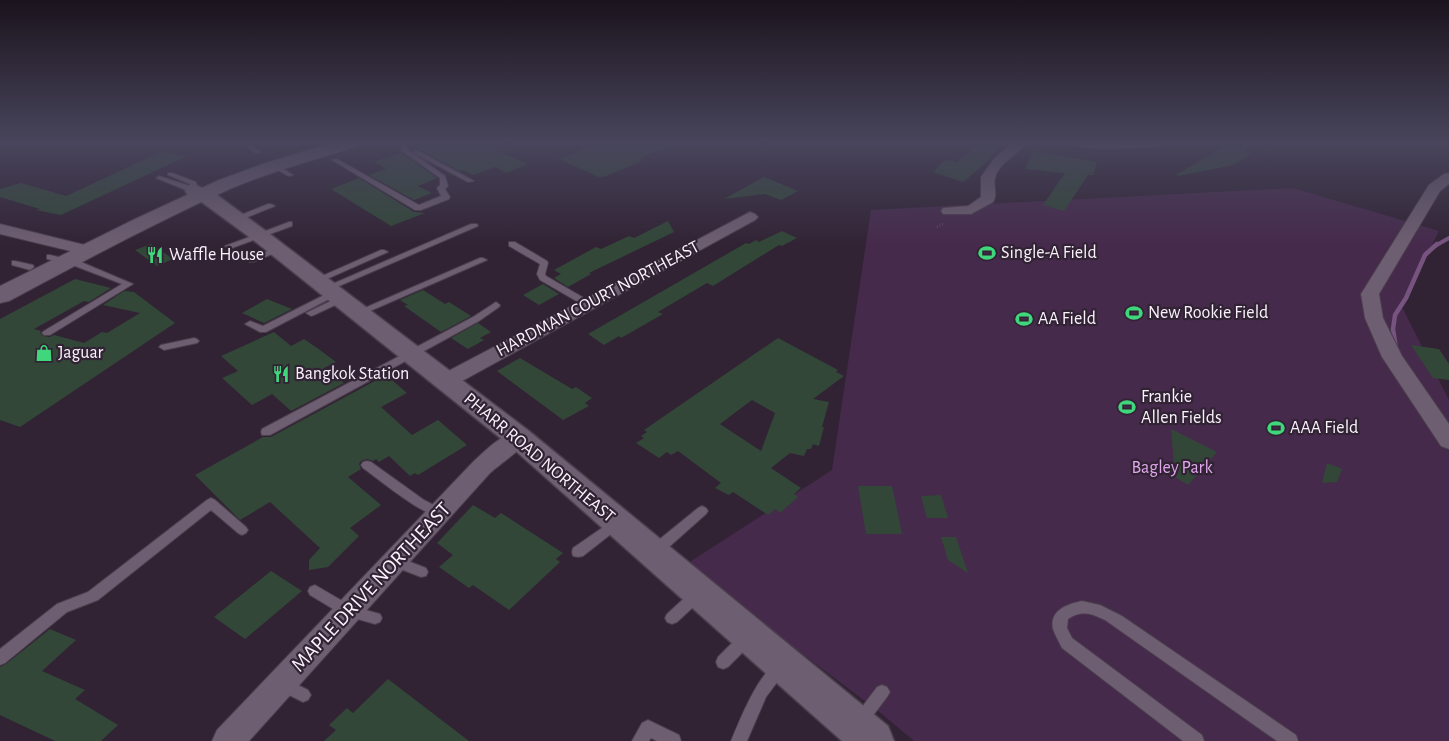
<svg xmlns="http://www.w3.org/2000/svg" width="1449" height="741" viewBox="0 0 1449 741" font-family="'Alegreya Sans',sans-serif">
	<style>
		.green { fill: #462a4c }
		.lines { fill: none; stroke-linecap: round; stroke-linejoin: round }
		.stream-far1 { stroke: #77537f; stroke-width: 4 }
		.stream { stroke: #77537f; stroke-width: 4.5 }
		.building { fill: #324738; fill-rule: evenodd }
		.service-casing { stroke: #4a3e4c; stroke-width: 2 }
		.minor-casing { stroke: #4a3e4c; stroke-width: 2 }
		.tertiary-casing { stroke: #4a3e4c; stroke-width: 3 }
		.secondary-casing { stroke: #4a3e4c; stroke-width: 2 }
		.path { stroke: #756978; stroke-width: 2.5; stroke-dasharray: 0.5 2.5; stroke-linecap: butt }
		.service { fill: #6e5e71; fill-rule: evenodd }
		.minor { fill: #6e5e71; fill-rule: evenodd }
		.tertiary { fill: #6e5e71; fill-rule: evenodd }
		.secondary { fill: #6e5e71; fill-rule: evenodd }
		.labels { text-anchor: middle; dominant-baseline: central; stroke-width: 4.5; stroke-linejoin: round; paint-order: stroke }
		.poi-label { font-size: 18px; fill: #faf1fc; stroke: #312334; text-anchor: start }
		.street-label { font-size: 18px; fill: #faf1fc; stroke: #312334 }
		.park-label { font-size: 18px; fill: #e0a8eb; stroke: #312334 }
		.near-street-label { font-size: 21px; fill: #faf1fc; stroke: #312334 }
	</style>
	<rect width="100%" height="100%" fill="#312334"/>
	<!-- green -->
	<path class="green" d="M1293,188L1439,231L1402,307L1449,400V741H914L882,714L685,565L832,470L871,210Z"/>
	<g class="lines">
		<!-- stream-far1 -->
		<path class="stream-far1" d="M1435,246L1449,238"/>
		<!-- stream -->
		<path class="stream" d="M1396,348L1393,329L1395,315L1406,298L1425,255L1437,244"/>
	</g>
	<!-- building -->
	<path class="building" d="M408,142H478L527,164L506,173L495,167L473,175L462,170L459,171L419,149L412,150H411L417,147Z
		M603,142H679L642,157L644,158L639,160L642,161L606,176L599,177L559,159Z
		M980,142H1003L988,159H990L963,182L933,172L945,160L957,162Z
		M1232,142H1254L1245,151L1252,153L1233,165L1178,176L1177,174Z
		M1033,151L1097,162L1093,175H1088L1064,211L1043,205L1065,173L1025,169Z
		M161,152L187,156L61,215L36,210L40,209L0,197V189L21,183L66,196Z
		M401,153L437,178L418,186L432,193L414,200L369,175L386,169L374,162Z
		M764,177L798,191L781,200L765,194L724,199Z
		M359,178L414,212L425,213L391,226L331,189Z
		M668,221L674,232L589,273L591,274L568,287L554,278L561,274L554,270L596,247L601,249L629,236L634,238Z
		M782,231L797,238L782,246L779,245L713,286L707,283L658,312L663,314L621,338L619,336L604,345L588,334L746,243L749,244L756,240L759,242Z
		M151,244L173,259L157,266L135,250Z
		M75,279L111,288L89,302L84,301L34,329L41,331L40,333L43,336L50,337L54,335L84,343L102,332L107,333L140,313L103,305L124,291L134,292L175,323L20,427L0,420V319Z
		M543,284L559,294L539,305L523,295Z
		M423,290L445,304L449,302L471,316L441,332L404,306L408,305L400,300Z
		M267,299L292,309L264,323L242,313Z
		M478,323L491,332L480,338L484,340L468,349L451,338Z
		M274,332L291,346L304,339L320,350L336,362L324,368L344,383L291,411L272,394L252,405L222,378L238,371L221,356Z
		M778,338L838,370L836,372L844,376L813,399L829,402L822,427H824L819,446L813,444L811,449H807L804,456L790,453L771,468L801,488L794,494L798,497L780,513L775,509L768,515L733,492L729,495L715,488L721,483L678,451L671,455L667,452L659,458L636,443L644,438L641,436L647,432L644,430ZM752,400L775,413L761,451L720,424Z
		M1411,345L1439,349L1449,364V380L1433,378Z
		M520,358L572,389L576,387L592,398L585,403L589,406L563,420L497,371Z
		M386,375L407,393L381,407L412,435L438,420L467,445L418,475L415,473L410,476L389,456L379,462L376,459L373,461L367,459L361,461L359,464L361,469L348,477L381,505L350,528L359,536L328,567L309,570V560L320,548L270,502L240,520L195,475L263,437H271Z
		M1171,429L1217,452L1188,485L1175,477Z
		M1327,463L1342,469L1337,482L1322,483Z
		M858,486H892L902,534H866Z
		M941,495L948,518H927L921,496Z
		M473,505L495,518L501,513L563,553L556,559L560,562L509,610L473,585L469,588L439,567L453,555L437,543Z
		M941,537H956L968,573L948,560Z
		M271,571L302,591L245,639L214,617Z
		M50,629L76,640L42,671L85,690L75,699L118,725L101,741H55L0,715V667L6,664Z
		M388,679L469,741H324L336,730L329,725L347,708L353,713Z"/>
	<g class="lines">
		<!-- service casing -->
		<g class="service-casing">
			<path id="service" d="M400,142H406L407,149L445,176L448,186L445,189L450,197L449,199L421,210H415L332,160L337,159L419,205L441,196L437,188L440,185V178L402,151Z
				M248,146H252L261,152L256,153L248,148Z
				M414,151H418L474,181L468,182L414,153Z
				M273,165H277L293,175L288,176L273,167Z
				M168,173H172L196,182L198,190L191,192L156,178L159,176L190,186V184L168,175Z
				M268,204H271L275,206L238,221H232L231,219Z
				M289,222H292V226L232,248H229L225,246Z
				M471,224H477L478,226L330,290H324L323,288Z
				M509,242H515L547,261L548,263L545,274L546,276L591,302L592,304L591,306H585L540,280L537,274L540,264L509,246Z
				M275,248H278L282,250L253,262H250L246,260Z
				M381,250H384L388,252L320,282H314L313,280Z
				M47,255H50L81,262L133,284L50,335H44L42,333L44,331L122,284L75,266L47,259Z
				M480,258H483L487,260L361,315H355L353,313Z
				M12,261H15L33,265L34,267L30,270L12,265Z
				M334,290L338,293L337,295L266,332H260L245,324L250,321L263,326Z
				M341,296L344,297L345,299L344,301L314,315L311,316L306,313Z
				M496,302L500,305L499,307L479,321L270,435H262L261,432L262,429L473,317Z
				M194,338L197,339L199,341L197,343L164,350L159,347L161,345Z
				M367,461L371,462L424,500L443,510L445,513L443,516C429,521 377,478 363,468L361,465L363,462Z
				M211,498L215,500L246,527L248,530L246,533L242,535L238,533L211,510L98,600L67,612L5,663L0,665V649L57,604L88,592L207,500Z
				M702,506L706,508L708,511L706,514L660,555L655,556L650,555L649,551L650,547L698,508Z
				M616,519L620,521L622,524L620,527L583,556L578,557L573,556L572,552L573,548L612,521Z
				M395,556L426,568L428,572L426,576L421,577L390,565L389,561L390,557Z
				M315,585L351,606L380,614L382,618L380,622L375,624L343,615L310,595L308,591L310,587Z
				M697,589L702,591L704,595L702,599L677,622L672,624L667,622L665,618L667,614L692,591Z
				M1082,601L1100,605L1122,616L1296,735L1298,741H1277L1105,620C1091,613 1081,610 1068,619L1067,628L1072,638L1202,735L1204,741H1183L1062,648C1059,642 1055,635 1053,629C1049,610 1068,604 1082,601Z
				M746,633L751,634L753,639L751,644L728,667L723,669L718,667L716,662L718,657L741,634Z
				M780,662L785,664L787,669L766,697L747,741H731C740,720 759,670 780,662Z
				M284,678L308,690L311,695L308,700L303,702L279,690L277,685L279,680Z
				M882,685L887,687L890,692L887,697L866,725L861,728L856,725L853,720L856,715L877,687Z
				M648,720L679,735L681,741H657L651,738L649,741H632L642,723Z"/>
		</g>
		<!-- minor casing -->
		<g class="minor-casing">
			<path id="minor" d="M1014,142H1027C1019,154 998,163 995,178C993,186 998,195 993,202L971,214H943L941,211L943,208L968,206L981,197V177L994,159Z
				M1070,142H1168L1162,146C1146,147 1079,153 1070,142Z
				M1449,173V184L1440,191L1379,294L1383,318L1402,356L1449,424V449L1441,446L1382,357L1365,318L1361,294L1429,185L1444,174Z
				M750,212L755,214L758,217L755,220L453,386L446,388L439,386L436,381L439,376Z
				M0,224L93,247L95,250L93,253L87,255L0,234Z
				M519,430L527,433L530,438C525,447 500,464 490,473L249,741H212L217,730L474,461C487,449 501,435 519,430Z"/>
		</g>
		<!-- tertiary casing -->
		<g class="tertiary-casing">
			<path id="tertiary" d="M194,184L217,195L266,231L529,431L888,726L894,741H842L509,445L252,239L203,203L187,194L185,190L187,186Z"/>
		</g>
		<!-- secondary casing -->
		<g class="secondary-casing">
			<path id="secondary" d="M335,142H361L358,146C316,159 273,171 232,188C156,222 82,262 9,301L0,303V286L133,220L219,180L266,163Z"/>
		</g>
		<!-- path -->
		<path class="path" d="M937,227L945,223"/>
		<!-- service -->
		<use href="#service" class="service"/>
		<!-- minor -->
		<use href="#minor" class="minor"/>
		<!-- tertiary -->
		<use href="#tertiary" class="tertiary"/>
		<!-- secondary -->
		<use href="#secondary" class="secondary"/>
	</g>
	<!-- sky -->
	<linearGradient id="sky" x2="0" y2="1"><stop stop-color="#1b131d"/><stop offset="0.58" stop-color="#48455c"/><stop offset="1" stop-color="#48455c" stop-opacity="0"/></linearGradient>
	<rect width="1449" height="245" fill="url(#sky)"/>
	<!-- icons -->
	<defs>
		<g id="stadium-bare" transform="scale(1.35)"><path d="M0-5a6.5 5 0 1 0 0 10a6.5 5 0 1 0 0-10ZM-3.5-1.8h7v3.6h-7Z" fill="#40d77c" stroke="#312334" stroke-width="2.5" paint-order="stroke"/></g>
		<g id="restaurant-bare" transform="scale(1.35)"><path d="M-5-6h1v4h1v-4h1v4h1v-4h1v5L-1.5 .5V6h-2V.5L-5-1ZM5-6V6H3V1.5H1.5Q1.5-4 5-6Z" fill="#40d77c" stroke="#312334" stroke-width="2.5" paint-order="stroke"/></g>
		<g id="shop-bare" transform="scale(1.35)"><path d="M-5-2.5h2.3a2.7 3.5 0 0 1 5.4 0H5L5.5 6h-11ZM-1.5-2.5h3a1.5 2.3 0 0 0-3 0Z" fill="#40d77c" stroke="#312334" stroke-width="2.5" paint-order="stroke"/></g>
	</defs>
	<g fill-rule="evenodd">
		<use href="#stadium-bare" x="987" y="253"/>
		<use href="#restaurant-bare" x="155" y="255"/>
		<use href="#stadium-bare" x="1134" y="313"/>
		<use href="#stadium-bare" x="1024" y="319"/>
		<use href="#shop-bare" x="44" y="353"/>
		<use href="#restaurant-bare" x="281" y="374"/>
		<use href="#stadium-bare" x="1127" y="407"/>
		<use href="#stadium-bare" x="1276" y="428"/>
	</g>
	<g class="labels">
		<!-- poi labels -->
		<g class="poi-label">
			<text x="1001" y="253">Single-A Field</text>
			<text x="169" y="255">Waffle House</text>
			<text x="1148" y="313">New Rookie Field</text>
			<text x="1038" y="319">AA Field</text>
			<text x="58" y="353">Jaguar</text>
			<text x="295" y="374">Bangkok Station</text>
			<text x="1141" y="397">Frankie<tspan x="1141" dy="21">Allen Fields</tspan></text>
			<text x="1290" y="428">AAA Field</text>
		</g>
		<!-- street labels -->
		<g class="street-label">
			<text transform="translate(598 299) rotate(-28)">HARDMAN COURT NORTHEAST</text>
			<text transform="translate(539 458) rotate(40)">PHARR ROAD NORTHEAST</text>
		</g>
		<!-- park labels -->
		<g class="park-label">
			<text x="1172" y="468">Bagley Park</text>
		</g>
		<!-- near-street labels -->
		<g class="near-street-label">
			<text transform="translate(371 587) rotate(-47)">MAPLE DRIVE NORTHEAST</text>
		</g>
	</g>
</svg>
